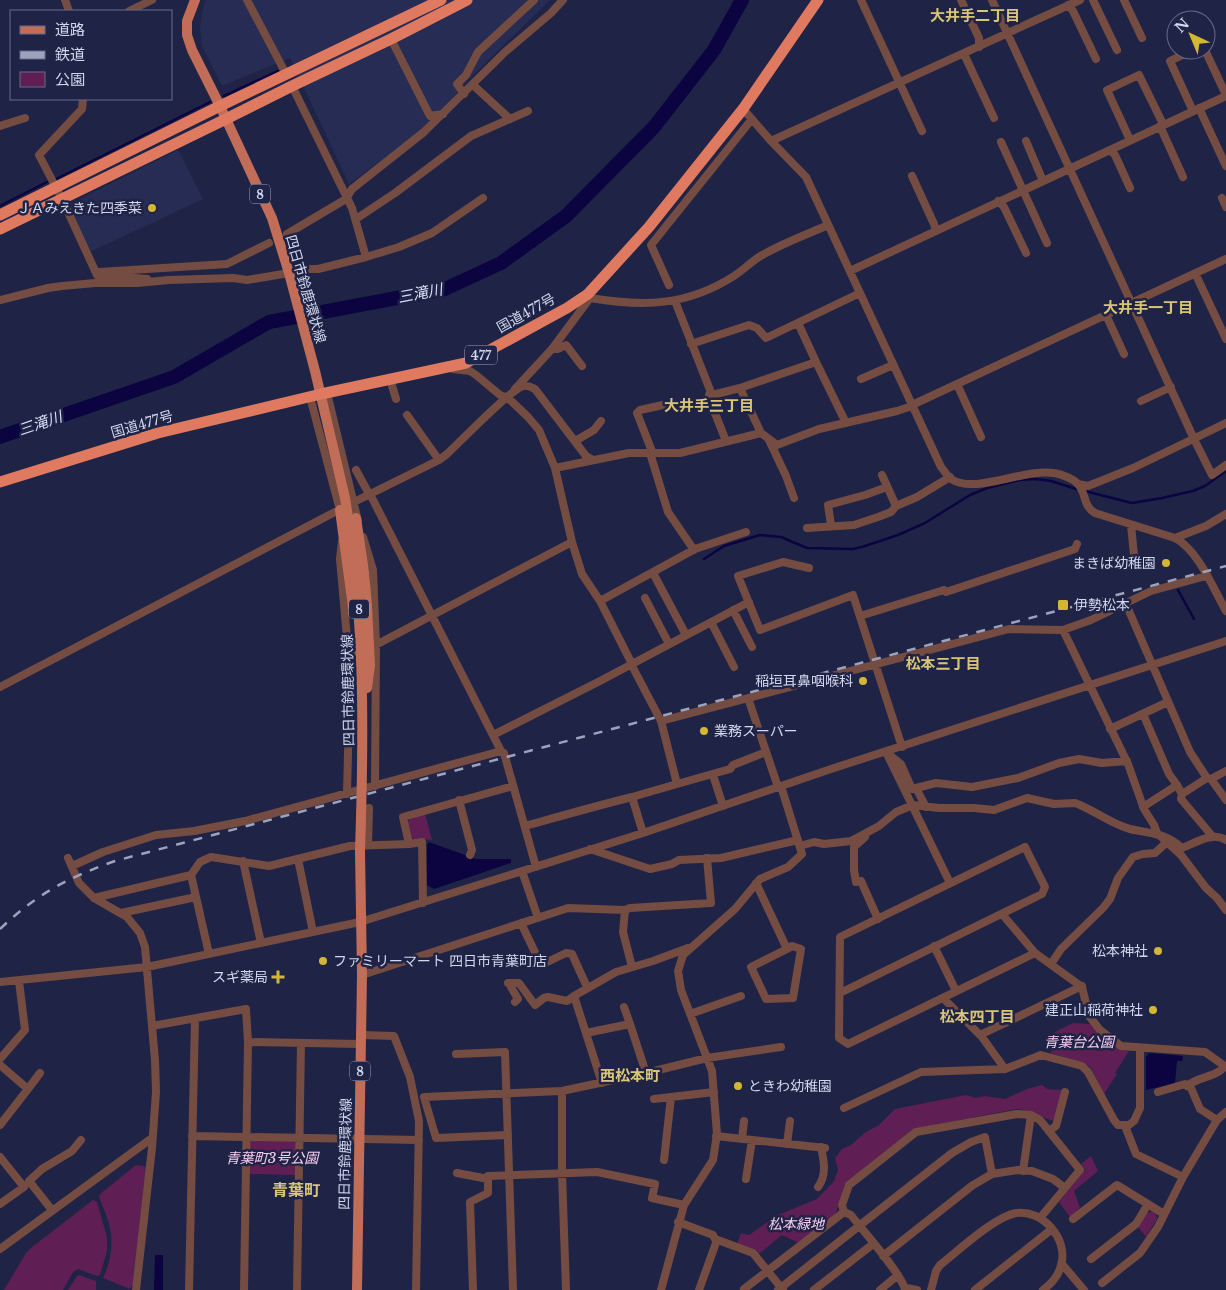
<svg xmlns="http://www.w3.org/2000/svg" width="1226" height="1290" viewBox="0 0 1226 1290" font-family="'Libre Baskerville','Noto Sans JP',serif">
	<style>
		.built { fill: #262c54 }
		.green { fill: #5f1e54 }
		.water { fill: #0b0441 }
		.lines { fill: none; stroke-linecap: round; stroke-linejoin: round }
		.stream { stroke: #0b0441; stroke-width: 2.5 }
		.river { stroke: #0b0441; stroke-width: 14 }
		.minor { stroke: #754c41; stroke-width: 8 }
		.major { stroke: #c16d58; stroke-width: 10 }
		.highway { stroke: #df7a60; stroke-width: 11 }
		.rail { stroke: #9ea3bd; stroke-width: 2.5; stroke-dasharray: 9 9; stroke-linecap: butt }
		.major-bridge { stroke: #c16d58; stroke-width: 10 }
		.poi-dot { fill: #d4b635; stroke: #1f2446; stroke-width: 2 }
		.labels { text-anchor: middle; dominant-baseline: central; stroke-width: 5; stroke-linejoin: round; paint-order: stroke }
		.shield { fill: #1f2446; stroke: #9ca1bb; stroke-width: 1 }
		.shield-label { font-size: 12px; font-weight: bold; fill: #d1d7ed }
		.poi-label { font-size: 14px; fill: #d1d7ed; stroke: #1f2446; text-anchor: end }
		.street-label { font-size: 14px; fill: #d1d7ed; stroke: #1f2446 }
		.park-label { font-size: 14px; font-style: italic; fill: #faceef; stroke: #1f2446 }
		.neighbourhood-label { font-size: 15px; font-weight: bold; fill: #d9c578; stroke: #1f2446 }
		.water-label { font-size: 15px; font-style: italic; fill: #d9dff6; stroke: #1f2446 }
		.quarter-label { font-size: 16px; font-weight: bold; fill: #d9c578; stroke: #1f2446 }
	</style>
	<rect width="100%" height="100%" fill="#1f2446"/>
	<!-- built -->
	<path class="built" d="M206,0H550L468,80L429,125L349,184L290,58L222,86L202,46L200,27L203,8Z
		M178,150L203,199L90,252L68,205Z"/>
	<!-- green -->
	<path class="green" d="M425,814L432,840C426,838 417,841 411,838L408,822L410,818Z
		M1073,1023L1090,1024C1100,1036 1113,1049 1129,1051L1115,1073L1117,1074L1104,1094L1091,1068L1085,1064L1051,1053V1034Z
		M1042,1085L1047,1089L1062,1090L1055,1121C1041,1118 1031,1110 1017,1109L914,1129L849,1180L844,1187L836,1213L799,1243L782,1235L759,1254L756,1250L737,1244L741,1233L749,1235L778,1215L817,1199L834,1181L838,1170L835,1158L842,1149L851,1145L866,1132L879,1125L895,1109L966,1095L976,1098L985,1096L1005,1099L1027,1089Z
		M252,1141H293L296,1144L295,1175L249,1174L250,1143Z
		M1091,1156L1098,1171L1074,1191L1080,1208L1070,1217L1059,1202L1085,1170L1081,1164Z
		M136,1165L144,1166L146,1168L133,1284L130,1289L103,1278C111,1262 114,1241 109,1224C107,1215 102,1206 99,1197L100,1194Z
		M93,1200L97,1202L107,1237V1251L100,1275L97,1276L78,1269L73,1272L63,1290H4L26,1253L32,1247Z
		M1153,1211L1156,1214L1157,1219L1146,1237L1138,1227L1147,1213Z
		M79,1275L96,1281V1290H68L77,1276Z"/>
	<!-- water -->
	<path class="water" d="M429,842L476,859H511V863L434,889L427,885V845Z
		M1149,1053L1183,1056L1182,1061H1177L1175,1083L1146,1090V1057Z
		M155,1255H163V1290H154Z"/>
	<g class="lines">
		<!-- stream -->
		<path class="stream" d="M224,96L278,71
			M56,179L210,102
			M0,206L47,182
			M704,559L724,546L760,535L781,537L807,548L853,549L862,547L898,535L925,523L970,495L987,488L1020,480L1035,479L1051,481L1073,488L1132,503L1162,498L1193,491L1205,486L1226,471
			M1178,590L1194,619"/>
		<!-- river -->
		<path class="river" d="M0,437L174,377L269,322L445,289L501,263L566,216L654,127L714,50L742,0"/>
		<!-- minor -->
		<path class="minor" d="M65,0L69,11
			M247,0L286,74
			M861,0L922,131
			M961,0L979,38V47
			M992,0L1194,439
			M1093,0L1117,50
			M1124,0L1142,38
			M1068,5L1073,11L1096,59
			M129,11L152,0
			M391,39L430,116L443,114
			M1193,50L1170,61L1193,111
			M1205,50L1226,95
			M964,54L994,118
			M473,85L510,119
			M292,86L352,208L366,257
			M464,94L457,84L466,75L478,52L534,0
			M83,99L82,109L39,155L62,199L97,275L147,279
			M1199,108L1226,166
			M743,109L771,141L806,177L941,467C944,470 947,476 951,479C975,495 1024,468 1054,473C1061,474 1074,479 1078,484C1087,494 1082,505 1095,513L1175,538C1198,550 1213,588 1226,611
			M0,126L25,118
			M1160,126L1183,177
			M1130,140L1107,90L1139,75L1163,124
			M771,141L1080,0
			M1026,141L1043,181
			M1001,142L1047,243
			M1110,150L1115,155L1130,188
			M912,176L934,224L936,231
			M1222,198L1226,207
			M998,201L1004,207L1026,253
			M356,219L395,193L471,136L528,111
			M287,234L346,199L352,189L424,132L505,52L551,13L563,0
			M850,271L1226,96
			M99,272L227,264L269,243
			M1195,273L1226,339
			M669,285L651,245L752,119
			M590,298C644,307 687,306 734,276C743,270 750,263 759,257C780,244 806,235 828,225
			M0,300L48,288L62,286L95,283H137L169,280L233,278L247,280L289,273L298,269H318L366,257L399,247L432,233L483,198
			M675,301L712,395L740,388L816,362L846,423
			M1106,315L1124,354
			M798,323L816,362
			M691,344L749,325L757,328L766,338L860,293
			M552,349H558L566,345L582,366
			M453,369L470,371L476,375L500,395L508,398L528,417L539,430L555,468L572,542L582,574L600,601L632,664
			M390,379L396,399
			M861,379L893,365
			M957,384L981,437
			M740,388L761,433
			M515,389L552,349L590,298
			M327,393L358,521
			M712,395H709V398L726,441
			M310,397L340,510
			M1141,401L1171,387
			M912,405L1226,259
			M407,415L439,460
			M1194,439L1212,475L1226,465
			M769,440L786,476L794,498
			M575,441L594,430L601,421
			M650,453L668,512L694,550
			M653,454L637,413L640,410L672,403
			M555,468L629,453H680L761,433L777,445L819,429L897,411L912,406
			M356,470L369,494
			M882,475L896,506
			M1078,484L1088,486L1133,468L1226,423
			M370,494L501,751L504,753L536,867
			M831,525L828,505L865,495L887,487
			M1131,525L1135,565
			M807,528L854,525L878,517L891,512L896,506L917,497L950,477
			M363,537L373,570L376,645L375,786
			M1175,538L1206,526L1226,514
			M342,541L340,559L350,672L347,794
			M809,568L783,562L738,576L760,630L853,595L902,747
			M653,573L686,635
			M645,598L669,644
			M600,601L695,549L746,532
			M1126,604L1190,752L1207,778L1211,779L1226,800
			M733,610L752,647
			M860,616L944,590L946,592L1075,549L1077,544
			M711,622L734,667
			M1063,630L1128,764L1144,809L1154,825L1157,833L1181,855L1206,888L1217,898L1226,910
			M349,659L572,542
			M631,664L661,721
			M0,687L358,500L439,460L447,454C460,442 511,389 523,386C528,385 531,387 535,389L586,456L593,460
			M748,698L778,787
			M1143,714L1169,774L1177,785
			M1110,729L1168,702
			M493,735L600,681L749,602
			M886,752L901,764L912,789L936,783L972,787L1018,778L1059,763L1079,759L1102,763L1127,761
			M888,756L950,883
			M713,775L723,806
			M1211,779L1226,771
			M677,784L730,769L733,765L766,752
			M916,788L926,807
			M1182,794L1181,799L1213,837
			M459,800L472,850L470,855
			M1143,807L1177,785L1182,794L1207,778
			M525,826C561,816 596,806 632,797
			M643,833L632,797L677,784L661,721L1009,629L1063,630L1091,620L1151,591L1206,576
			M409,844L422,842L423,903
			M368,845L369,808
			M800,846L814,842L824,844L851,841L879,826L896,812L913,805L939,808H974L994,810L1027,798L1054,804L1075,803L1080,805C1096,812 1114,825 1130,829C1151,834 1164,832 1182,848C1195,843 1213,831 1226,840
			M590,849L650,869L672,864L679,860L721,858L798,840
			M68,858L79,883L94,898L127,917L140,933L145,947L155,1060L156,1092L152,1148L136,1290
			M298,859L313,932
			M243,861L261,943
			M72,866L103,852L156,835L194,831L245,821L501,751
			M522,871L538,918
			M861,881L878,919
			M856,882L854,870V847L865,837
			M756,883L787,949L751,967L766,999L793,998L801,949L792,946L787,949
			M94,898L191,875
			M625,910L623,932L632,967
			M121,913L196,897
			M1002,914L1035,953
			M521,923L541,965L566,953L572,954L587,987
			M934,946L956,991
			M209,954L191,875L200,862L211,857L269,866L350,846L409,844L403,817L513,786
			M1051,964L1061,949L1103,908L1110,899L1118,878L1133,857L1143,854L1155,853L1167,842
			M362,975L568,908L625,910L630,908L711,903L707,858
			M0,982L147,967L360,922L643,833L834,768L1226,641
			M508,983H519L535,1005L544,998L548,997L567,1001L574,996
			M511,984V987L518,999L515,1002
			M840,993L1042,894L1045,887L1025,847L840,937L839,1038L848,1044L1035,953L1082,987L1089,1016L1100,1030L1121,1046L1205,1052L1226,1067
			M943,998L982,1037L1005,1069
			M624,1007L630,1024
			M690,1014L741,996
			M152,1026L246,1009L248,1042L244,1290
			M586,1033L630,1024L646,1073
			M361,1035L394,1036L410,1077L419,1121L416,1290
			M980,1035L1082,986
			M248,1042L360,1044
			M456,1054L505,1052L513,1290
			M0,1059L25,1030L19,981
			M0,1065L28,1089L0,1125
			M602,1083L574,996L616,972L653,961L688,948
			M1187,1086C1198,1076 1216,1078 1225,1066
			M28,1089L40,1073
			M562,1091V1173L566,1290
			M1158,1092L1185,1084L1191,1088L1200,1109L1217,1120
			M654,1099L714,1092
			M844,1108L921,1072L1005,1069L1041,1055L1082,1066L1088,1072L1114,1120L1118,1125H1129L1134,1121L1140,1108V1048
			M1049,1131L1056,1126L1065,1092
			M508,1135L436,1138L424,1097L562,1091L646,1073L707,1058L781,1047
			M192,1136L419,1140
			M716,1136L825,1148
			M742,1139L744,1121
			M787,1144L790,1121
			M0,1157L24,1187L0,1204
			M664,1160L671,1097
			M1023,1171L1031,1115
			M457,1173L488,1179
			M1183,1177L1217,1120L1226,1112
			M746,1179L752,1140
			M818,1187C827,1175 824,1161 821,1147
			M52,1210L29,1181L42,1169L72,1151L81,1140
			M844,1212L851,1215C862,1230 903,1275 905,1290
			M1073,1219L1117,1185L1164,1214
			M678,1222L713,1235L715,1239L753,1253L783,1290
			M859,1226L952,1153L971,1142L985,1137L992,1174
			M0,1249L152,1138
			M883,1256L973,1185L992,1174L1018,1170L1032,1171L1053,1179L1065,1188L1040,1218
			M1091,1259L1136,1224L1148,1204
			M1062,1264L1084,1290
			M1102,1283L1140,1253L1158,1227L1183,1177L1136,1154L1125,1126
			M906,1288L917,1290
			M744,1289L844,1212L842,1205L849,1185L916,1132L1017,1114L1031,1115L1040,1120L1080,1170L1065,1188
			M189,1290L195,1019
			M297,1290L301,1043
			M473,1290L470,1202L488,1193V1176L597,1172L655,1184L652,1198L684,1205
			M661,1290L684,1205L713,1160L717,1134L712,1071L681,990L678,971L683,955L735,909L760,879L788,867L802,854L781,786
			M699,1290L717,1240
			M778,1290L859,1226
			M814,1290L873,1244
			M880,1290L898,1275
			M931,1290L936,1271L940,1265C958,1251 994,1217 1016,1213C1042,1209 1069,1239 1061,1265C1059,1275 1051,1284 1043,1290
			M975,1290L1052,1229"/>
		<!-- major -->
		<path class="major" d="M195,0L187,21V35L192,50L220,106L272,218L289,273L315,371L345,498
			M340,510L353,607
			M356,518L364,572L367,606
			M357,1290L362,975L360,851"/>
		<!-- highway -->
		<path class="highway" d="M0,215L220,106L441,0
			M0,229L226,119L292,86L391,39L467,0
			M0,482L158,433L321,394L466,363L567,308L588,294L649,227L743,109L818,0"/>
		<!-- rail -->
		<path class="rail" d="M0,929C37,894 67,878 115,861L1226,566"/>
		<!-- major-bridge -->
		<path class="major-bridge" d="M345,498C365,616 364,732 360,851
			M367,606L370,665L367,688"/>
	</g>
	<!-- markers -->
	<g class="poi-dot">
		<circle cx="152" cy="208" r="5"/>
		<circle cx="1166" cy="563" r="5"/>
		<rect x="1057" y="599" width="12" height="12" rx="2.5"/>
		<circle cx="863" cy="681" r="5"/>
		<circle cx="704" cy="731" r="5"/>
		<circle cx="1158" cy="951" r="5"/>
		<circle cx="323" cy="961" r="5"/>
		<path d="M275.5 969.5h5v5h5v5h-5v5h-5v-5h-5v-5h5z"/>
		<circle cx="1153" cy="1010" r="5"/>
		<circle cx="738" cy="1086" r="5"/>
	</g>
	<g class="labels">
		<!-- shield labels -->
		<g class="shield">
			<rect x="250" y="184.5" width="20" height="19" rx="4"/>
			<rect x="465" y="345.5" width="32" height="19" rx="4"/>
			<rect x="349" y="599.5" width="20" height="19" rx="4"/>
			<rect x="350" y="1061.5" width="20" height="19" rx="4"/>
		</g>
		<g class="shield-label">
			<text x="260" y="194">8</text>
			<text x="481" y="355">477</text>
			<text x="359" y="609">8</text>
			<text x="360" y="1071">8</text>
		</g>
		<!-- poi labels -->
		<g class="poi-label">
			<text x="142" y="208">ＪＡみえきた四季菜</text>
			<text x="1156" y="563">まきば幼稚園</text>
			<text x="1074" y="605" text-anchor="start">伊勢松本</text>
			<text x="853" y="681">稲垣耳鼻咽喉科</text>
			<text x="714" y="731" text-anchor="start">業務スーパー</text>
			<text x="1148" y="951">松本神社</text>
			<text x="333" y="961" text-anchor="start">ファミリーマート 四日市青葉町店</text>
			<text x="268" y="977">スギ薬局</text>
			<text x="1143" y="1010">建正山稲荷神社</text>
			<text x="748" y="1086" text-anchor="start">ときわ幼稚園</text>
		</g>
		<!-- street labels -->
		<g class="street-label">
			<text transform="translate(306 289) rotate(74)">四日市鈴鹿環状線</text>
			<text transform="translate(526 313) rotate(-29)">国道477号</text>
			<text transform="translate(142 424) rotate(-16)">国道477号</text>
			<text transform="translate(348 690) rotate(-91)">四日市鈴鹿環状線</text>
			<text transform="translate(345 1154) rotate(-89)">四日市鈴鹿環状線</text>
		</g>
		<!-- park labels -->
		<g class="park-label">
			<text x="1079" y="1042">青葉台公園</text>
			<text x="272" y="1158">青葉町3号公園</text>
			<text x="796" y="1224">松本緑地</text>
		</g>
		<!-- neighbourhood labels -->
		<g class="neighbourhood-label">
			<text x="975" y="15">大井手二丁目</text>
			<text x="1148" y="307">大井手一丁目</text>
			<text x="709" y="405">大井手三丁目</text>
			<text x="943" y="663">松本三丁目</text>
			<text x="977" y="1016">松本四丁目</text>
			<text x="630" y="1075">西松本町</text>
		</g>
		<!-- water labels -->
		<g class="water-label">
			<text transform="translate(420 293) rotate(-11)">三滝川</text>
			<text transform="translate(40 423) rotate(-19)">三滝川</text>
		</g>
		<!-- quarter labels -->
		<g class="quarter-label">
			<text x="296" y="1190">青葉町</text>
		</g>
	</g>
	<!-- legend -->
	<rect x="10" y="10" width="162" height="90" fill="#1f2446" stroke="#666c89"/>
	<rect x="20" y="26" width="25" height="8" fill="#c16d58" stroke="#666c89"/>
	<text x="55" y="35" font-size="15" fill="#d1d7ed">道路</text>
	<rect x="20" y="51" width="25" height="8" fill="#9ea3bd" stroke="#666c89"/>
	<text x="55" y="60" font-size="15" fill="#d1d7ed">鉄道</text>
	<rect x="20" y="72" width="25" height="15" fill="#5f1e54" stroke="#666c89"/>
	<text x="55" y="85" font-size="15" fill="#d1d7ed">公園</text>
	<!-- north arrow -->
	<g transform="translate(1191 35) rotate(316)"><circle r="24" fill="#1f2446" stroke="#666c89"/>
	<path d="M0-4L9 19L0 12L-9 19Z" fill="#d4b635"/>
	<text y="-8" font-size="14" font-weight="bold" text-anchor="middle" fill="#d1d7ed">N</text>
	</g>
</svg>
